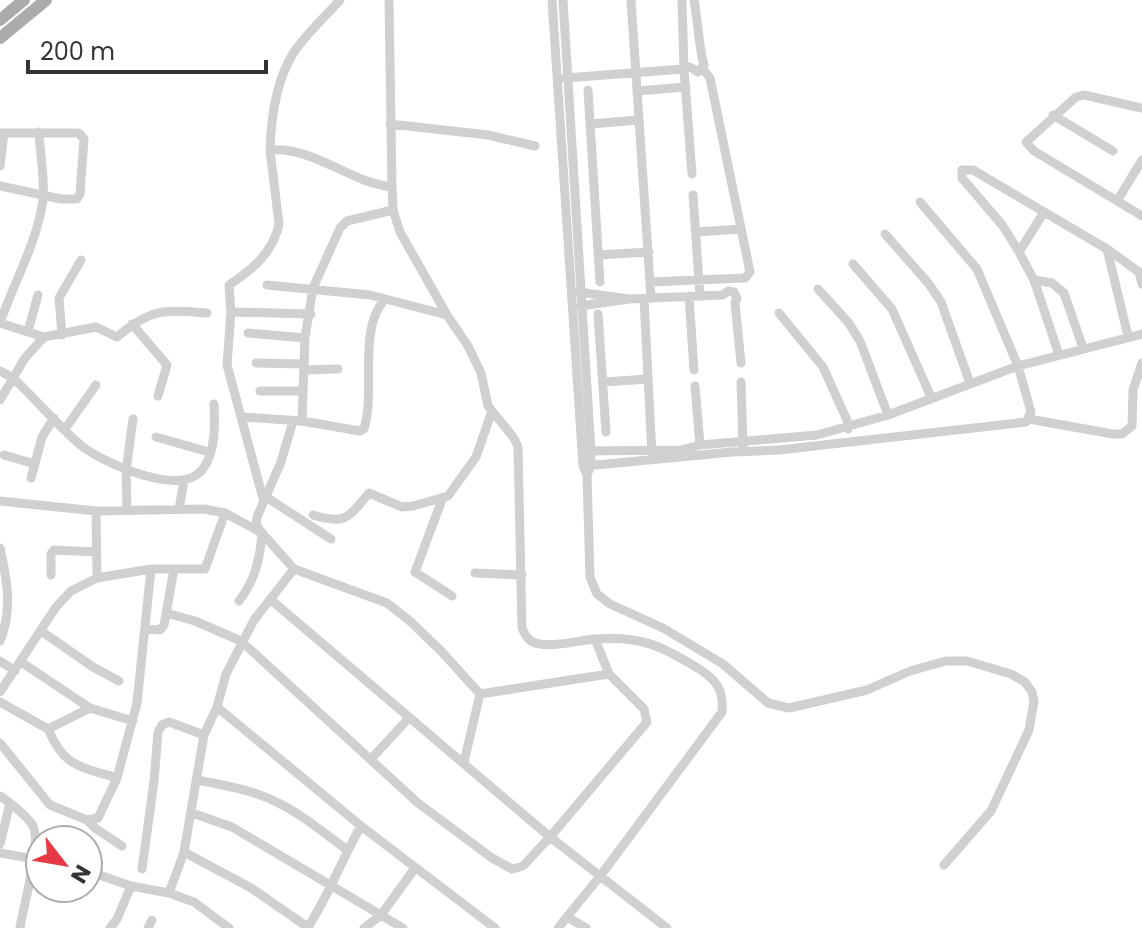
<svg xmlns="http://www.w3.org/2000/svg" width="1142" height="928" viewBox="0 0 1142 928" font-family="Poppins,sans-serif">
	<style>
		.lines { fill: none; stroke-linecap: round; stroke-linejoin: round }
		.minor { stroke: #d0d0d0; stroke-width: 9 }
		.major { stroke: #ababab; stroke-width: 12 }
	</style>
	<rect width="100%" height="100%" fill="#fff"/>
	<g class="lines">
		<!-- minor -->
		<path class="minor" d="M389,0L392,187L393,210L400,232L447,315L468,346L481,373L488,406L514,438L518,447L522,628C526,637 530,643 540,644C559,647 577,640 596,639C640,636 660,645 696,667C716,679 724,689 722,712L601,875L558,928
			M552,0L583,466L587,475L591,465V451L563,0
			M631,0L651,298
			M682,0L684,69L690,67L698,72L704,65C700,55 697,15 694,0
			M565,78L684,69L692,174
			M588,90L600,282
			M637,91L686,87
			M1142,108L1084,95L1076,97L1026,142L1034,151L1142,216
			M1053,115L1113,151
			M390,124L488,135L535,146
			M590,124L639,120
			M0,133H79L84,139L80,194L77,199H61L0,186
			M270,150C271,118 276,80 294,52C307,33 325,17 340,0
			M0,166L4,133
			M693,195L700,296
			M1117,201L1142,160
			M696,232L741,229
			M885,234L929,284L941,302L970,383
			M1107,249L1128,336
			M1019,252L1044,212
			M599,255L649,252
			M853,264L892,309L931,397
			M1034,280L1052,283L1064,293L1083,348
			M650,282L745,278L750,272L710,78L703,69
			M267,285L370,295L447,315
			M818,289L848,322L860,341L888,415
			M578,292L629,299L580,306
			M689,296L694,370
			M629,299L723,295L728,291L734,292L737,298L735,303L741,363
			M644,299L652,455
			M231,312L227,365L264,502
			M779,313L823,367L847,420L848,429
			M311,314L231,312L229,285C252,270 273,253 279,224L270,150C316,147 348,182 392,187
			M598,314L606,432
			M0,323L44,337L96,327L117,337C151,308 163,310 207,313
			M0,323C14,282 37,243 43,200C45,179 40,154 39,132
			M132,324L167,365L158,396
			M28,331L38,295
			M248,333L305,338
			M62,335L59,298L81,260
			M1059,355L1034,280L1019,252L1003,226L962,178V170H973L1107,249L1139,272L1142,284
			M256,363L304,364
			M305,370L338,369
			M0,371L13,378C36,399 60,429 83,447C106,464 180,497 202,470C216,453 215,424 214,404
			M604,382L648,379
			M741,382L743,446
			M695,386L700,445
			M260,391H302
			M0,400L25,358L44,337
			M242,417L302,421L360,431L364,429C376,391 357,330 385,299
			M1029,419L1113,434H1122L1132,426L1133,390L1142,363
			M302,421L305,338L313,288L340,228L347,221L393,210
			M65,429L96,385
			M156,437L209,452
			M585,451L681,450L700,445L817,435L888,415L1018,366L1142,334
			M4,455L35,464
			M586,466L732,452L779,450L1026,422L1031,412L1018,366L977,269L920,202
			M587,475L590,577L597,594L610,604L663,628L723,664L768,703L789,708L867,690L910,671L946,661H967L1011,674L1025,682L1032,692L1034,701L1029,730L991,811L944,865
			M31,478L42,437L54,418
			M266,497L331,539
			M443,497L415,572L452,596
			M0,501L96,511L204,509L225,513L262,533L294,569L387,603L411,622L442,652L480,694
			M179,509L184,481
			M127,510L126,471L133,419
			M96,511L97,578
			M313,515C346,525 348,518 369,493L402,507L413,506L448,496L476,457L492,411
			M0,548C7,580 13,609 0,641
			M475,573L522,575
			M51,575V554L54,550L97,552
			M270,599L550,837L667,928
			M239,601C255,580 260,560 262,533L256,525L257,517L281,462L293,421
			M166,613L195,621L241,641L418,803L492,858L512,869L523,866L550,837L647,722L644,709L609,674
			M145,629L160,630L164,625L174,569
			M41,631L93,667L119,681
			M0,661L15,671
			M21,662L90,708L133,721
			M0,692L56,607L71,591L97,578L151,569H205L225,513
			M480,694L609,674L595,639
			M0,702L48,729L90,708
			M217,707L361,826L495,928
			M48,729C65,768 79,766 117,778
			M0,743L50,805L87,820L98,818L117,778L137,703L151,569
			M371,759L408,719
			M464,762L480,694
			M197,780C217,784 238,787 257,794C291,805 319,829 347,850
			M0,796L10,803L0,844
			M10,803C18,810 28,817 33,826C42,845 23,905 20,928
			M192,813L232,827L403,928
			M87,820L95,828L122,846
			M184,852L251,888L309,928
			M0,853L40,860
			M142,869L154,781L158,732L162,725L169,722L204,735
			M88,871L131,886L169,893L194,902L229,928
			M169,893L184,852L204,735L217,707L226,674L254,620L294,569
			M567,917L586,928
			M308,927C329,895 342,859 361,826
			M110,928L117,919L131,886
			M148,928L152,920
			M364,928L381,915L415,868"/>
		<!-- major -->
		<path class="major" d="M0,20L24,0
			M0,38L46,0"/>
	</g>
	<!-- north arrow -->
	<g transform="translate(64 864) rotate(121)"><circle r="38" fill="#ffffff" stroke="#adadad" stroke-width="2"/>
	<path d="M0-6L14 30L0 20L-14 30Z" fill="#e63946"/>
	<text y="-12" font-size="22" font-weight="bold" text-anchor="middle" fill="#333333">N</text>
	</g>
	<!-- scale -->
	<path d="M28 60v12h238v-12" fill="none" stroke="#333333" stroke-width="4"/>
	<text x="40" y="60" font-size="24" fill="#333333" stroke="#ffffff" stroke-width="6" paint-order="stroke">200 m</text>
</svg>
